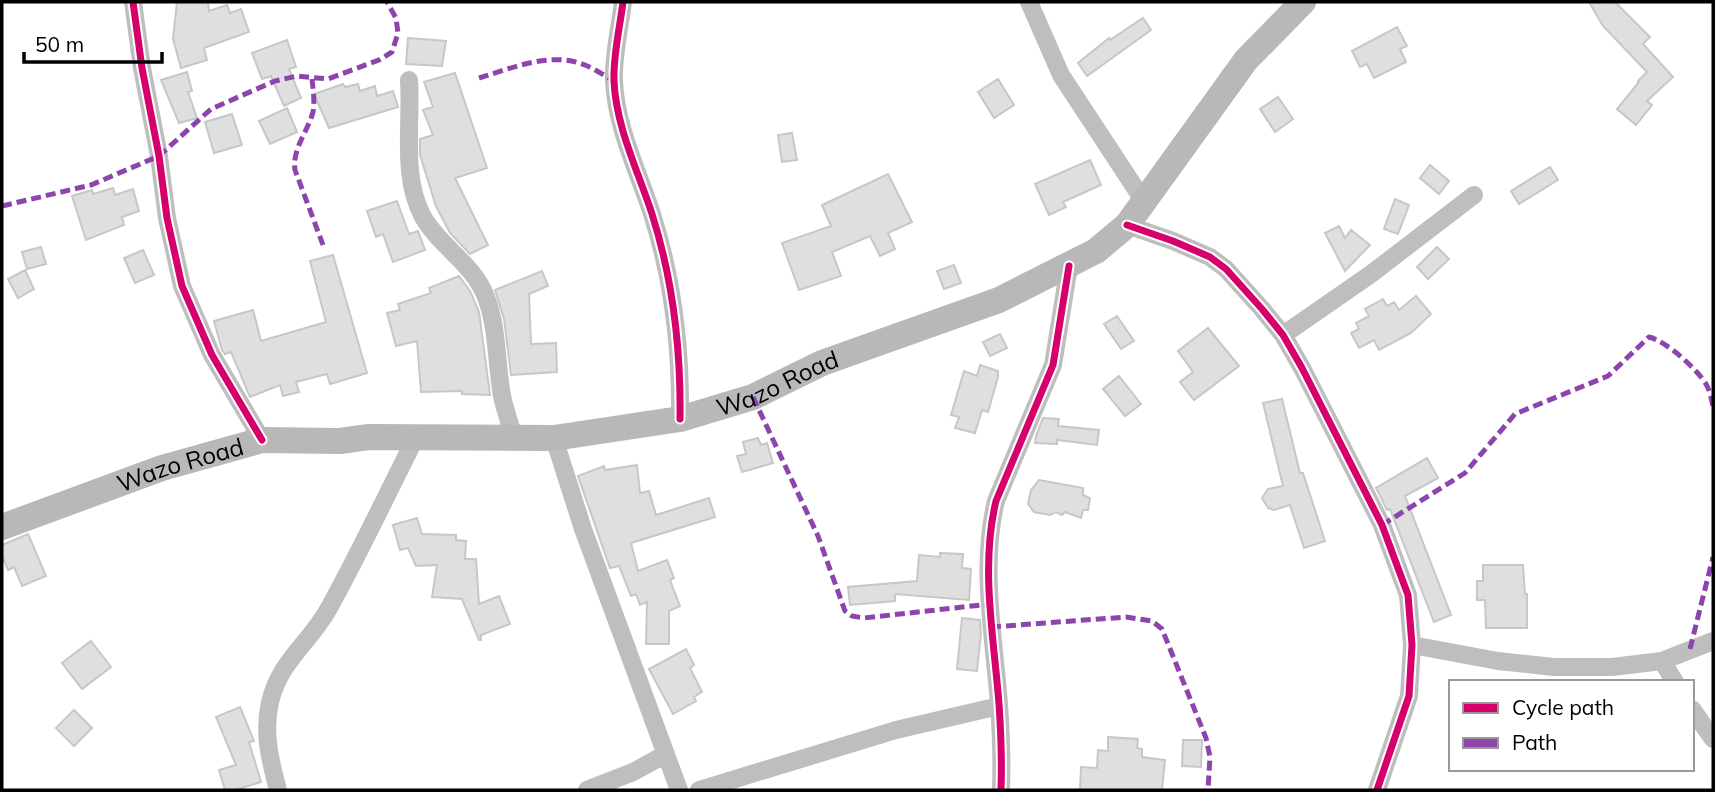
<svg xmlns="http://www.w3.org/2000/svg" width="1715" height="792" viewBox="0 0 1715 792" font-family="Mulish,sans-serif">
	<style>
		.building { fill: #dfdfdf; stroke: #c7c7c7; stroke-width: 2 }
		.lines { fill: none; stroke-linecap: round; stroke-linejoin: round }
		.street { stroke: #bebebe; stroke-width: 18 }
		.secondary { stroke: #b8b8b8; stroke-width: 26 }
		.quiet { stroke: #8e44ad; stroke-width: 5; stroke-dasharray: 10 5; stroke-linecap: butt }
		.cycleway-casing { stroke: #fff; stroke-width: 11 }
		.cycleway { stroke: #d6006c; stroke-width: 7 }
		.labels { text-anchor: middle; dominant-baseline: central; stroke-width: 5; stroke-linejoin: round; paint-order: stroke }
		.street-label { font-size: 24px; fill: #000; stroke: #fff }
	</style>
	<rect width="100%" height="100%" fill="#fff"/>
	<!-- building -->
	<path class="building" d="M177,2H208L209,11L227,5L230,13L241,9L249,32L204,48L207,60L181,68L173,39Z
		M1589,2H1615L1650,37L1643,44L1673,77L1647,101L1652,105L1636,125L1617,109L1639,82L1638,81L1647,72L1603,26Z
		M1143,18L1151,30L1087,76L1078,63L1109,38L1110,40Z
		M1397,27L1407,46L1400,49L1406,62L1374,78L1367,64L1360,67L1352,51Z
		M408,38L446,41L442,66L406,64Z
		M287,40L296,67L289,69L301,98L284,106L271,76L262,79L252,53Z
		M187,72L192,91L188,92L197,118L179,123L161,80Z
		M455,73L487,168L455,178L488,245L470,254L450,233L436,206L420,155V139L433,135L423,110L433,107L424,82Z
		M998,79L1014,105L994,118L978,92Z
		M343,84L345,87L358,84L360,91L375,86L377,96L393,91L398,107L329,128L314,94Z
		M1278,97L1293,119L1275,132L1260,109Z
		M287,108L297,132L270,144L259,121Z
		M232,114L242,145L214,153L205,122Z
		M792,133L797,160L782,162L778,135Z
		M1090,160L1101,185L1063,202L1066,207L1049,215L1035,184Z
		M1430,165L1449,181L1439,194L1420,178Z
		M1550,167L1558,180L1519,204L1511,191Z
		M888,174L912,222L888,233L895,249L880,256L870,236L832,252L841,276L799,290L782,243L831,226L822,205Z
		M113,188L115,195L133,189L139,211L122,217L124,225L86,240L72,196L92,190L93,194Z
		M1395,199L1409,205L1398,234L1384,229Z
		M397,201L409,234L418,231L425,250L393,262L383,234L376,237L367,211Z
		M1339,226L1345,238L1351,230L1370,245L1345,271L1325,233Z
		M41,247L46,264L27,269L22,252Z
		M1437,247L1449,259L1428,279L1417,267Z
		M143,250L154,275L135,283L124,258Z
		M333,255L367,373L330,384L327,374L296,382L299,392L283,396L280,385L250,397L231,352L225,354L222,350L214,321L253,310L261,341L326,322L310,261Z
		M954,265L961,283L944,289L937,271Z
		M25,270L34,289L18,298L8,279Z
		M542,271L548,286L529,294L531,344L556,343L557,372L511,375L504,319L495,290Z
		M459,276L470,291L479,312L490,395L462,394V391L421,392L417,341L396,346L387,313L400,310L398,304L431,293L429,288Z
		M1416,296L1431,314L1411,333L1379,350L1374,340L1359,348L1351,333L1359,329L1356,323L1369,316L1365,309L1383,299L1387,306L1394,302L1399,310Z
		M1117,316L1134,341L1121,349L1104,324Z
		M1208,328L1239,366L1194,400L1180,382L1193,372L1178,351Z
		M1000,334L1007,348L990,356L983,342Z
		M980,365L998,371V377L988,412L982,410L975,433L955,428L959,417L951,415L964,371L977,376Z
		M1119,376L1141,404L1125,416L1103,389Z
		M1282,399L1300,473H1303L1325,541L1304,548L1290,505L1274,510L1268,508L1262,498L1268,489L1283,486L1263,403Z
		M1043,418L1059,419L1058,426L1099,430L1097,445L1057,440V444L1035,443L1036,436Z
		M758,438L761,445L767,443L773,463L742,472L737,456L746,454L743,442Z
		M1427,458L1438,478L1405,496L1451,615L1434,622L1390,509L1387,510L1376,488Z
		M637,465L640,493L649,491L656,515L709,498L715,517L631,543L638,571L667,560L674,578L670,580L680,606L669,611V644H646L647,602L640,605L636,594L631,596L619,566L610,568L578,476L604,466L605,470Z
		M1039,480L1083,488V495L1090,498L1088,510H1083L1081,518L1065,512L1062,515L1056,512L1050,515L1034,512L1028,504L1031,490Z
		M417,518L422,534L456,535V540L466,541L465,559H476L479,604L499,596L510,624L481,635V640H479L462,599L432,597L437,565L416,566L408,548L400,550L393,525Z
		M28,534L46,576L22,586L14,567L8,570L2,555V545Z
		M940,553L963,554L962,568L971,569L969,600L895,594V601L850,605L848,587L917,581L919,555L940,557Z
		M1483,565H1523L1525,594H1527V628H1486L1485,600H1477V581H1483Z
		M962,618L980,620L981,633L977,671L957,669Z
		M91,641L111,667L82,689L62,663Z
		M686,649L694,665L690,668L702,692L694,697L696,701L673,714L649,669Z
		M240,707L254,741L249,742L261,782L235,790H225L219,770L236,765L216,717Z
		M74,710L92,728L74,746L56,728Z
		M1108,737L1138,739L1137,748L1142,749V757L1165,760L1162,790H1080L1081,767L1097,768L1098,750L1108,751Z
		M1183,740H1202L1201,767L1182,766Z"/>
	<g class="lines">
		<!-- street -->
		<path class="street" d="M133,2L142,68L159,156L167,218L182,286L212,355L262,440
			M623,2C620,27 613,55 614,81C616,127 638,171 652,214C673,280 681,350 680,419
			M1029,2L1061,75L1145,203
			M409,80C412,125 401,176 423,217C440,247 473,263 486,297C498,329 496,362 502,396C505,410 510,424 514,437
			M1127,225L1173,241L1210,257L1226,269L1262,309L1283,335L1302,368L1382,525L1408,595L1412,645L1409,696L1377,790
			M1283,335L1371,274L1474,195
			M554,438L583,529L679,790
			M1412,645L1498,661L1554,667H1612L1662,661L1713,641
			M1662,661L1675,682
			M1692,709L1713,739
			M278,790C270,760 263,733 270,702C280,660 310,643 329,608C360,552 387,494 416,437
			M587,790L633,772L666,754
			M699,790L896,730L999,706
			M1001,790C1002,762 1001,733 999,704C994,638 980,567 996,501L1053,365L1069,266"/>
		<!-- secondary -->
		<path class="secondary" id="s1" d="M2,527L162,468L262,440L340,441L369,437L554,438L680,419L753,397L822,363L999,300L1096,251L1127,225L1246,60L1303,2"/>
		<!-- quiet -->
		<path class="quiet" d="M479,78C512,68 551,51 585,65C595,69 605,76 614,81
			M312,79C313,89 315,102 313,112C307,133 292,149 295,170L323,245
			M2,206L91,185L159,156L211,109L275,81L297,76L328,79L379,60L392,52L398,33L396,18L387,2
			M753,397L818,536L845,611L852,616L864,618L990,604
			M1382,525L1465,473L1515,414L1608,376L1649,337C1666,341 1697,369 1706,384C1710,391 1711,398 1713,406
			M991,627L1126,617L1152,621L1162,629L1206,738L1210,757L1208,790
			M1690,649L1713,557"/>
		<!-- cycleway casing -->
		<g class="cycleway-casing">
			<path id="cycleway" d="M133,2L142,68L159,156L167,218L182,286L212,355L262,440
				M623,2C620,27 613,55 614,81C616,127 638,171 652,214C673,280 681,350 680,419
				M1127,225L1173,241L1210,257L1226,269L1262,309L1283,335L1302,368L1382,525L1408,595L1412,645L1409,696L1377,790
				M1001,790C1002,762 1001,733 999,704C994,638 980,567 996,501L1053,365L1069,266"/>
		</g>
		<!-- cycleway -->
		<use href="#cycleway" class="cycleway"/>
	</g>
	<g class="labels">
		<!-- street labels -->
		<g class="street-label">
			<text stroke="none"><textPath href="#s1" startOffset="798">Wazo Road</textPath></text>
			<text stroke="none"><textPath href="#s1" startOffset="189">Wazo Road</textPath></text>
		</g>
	</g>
	<!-- border -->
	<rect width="1715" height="792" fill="none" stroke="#000000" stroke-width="7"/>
	<!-- legend -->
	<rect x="1449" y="680" width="245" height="91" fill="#ffffff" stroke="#999999" stroke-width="2"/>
	<rect x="1463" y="703" width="35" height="10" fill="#d6006c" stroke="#999999" stroke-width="2"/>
	<text x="1512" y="715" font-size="21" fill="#000000">Cycle path</text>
	<rect x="1463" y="738" width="35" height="10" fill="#8e44ad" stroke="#999999" stroke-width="2"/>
	<text x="1512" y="750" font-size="21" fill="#000000">Path</text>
	<!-- scale -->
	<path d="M24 52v10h138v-10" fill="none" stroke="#000000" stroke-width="3.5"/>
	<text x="35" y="52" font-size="21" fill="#000000" stroke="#ffffff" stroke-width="5" paint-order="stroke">50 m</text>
</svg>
